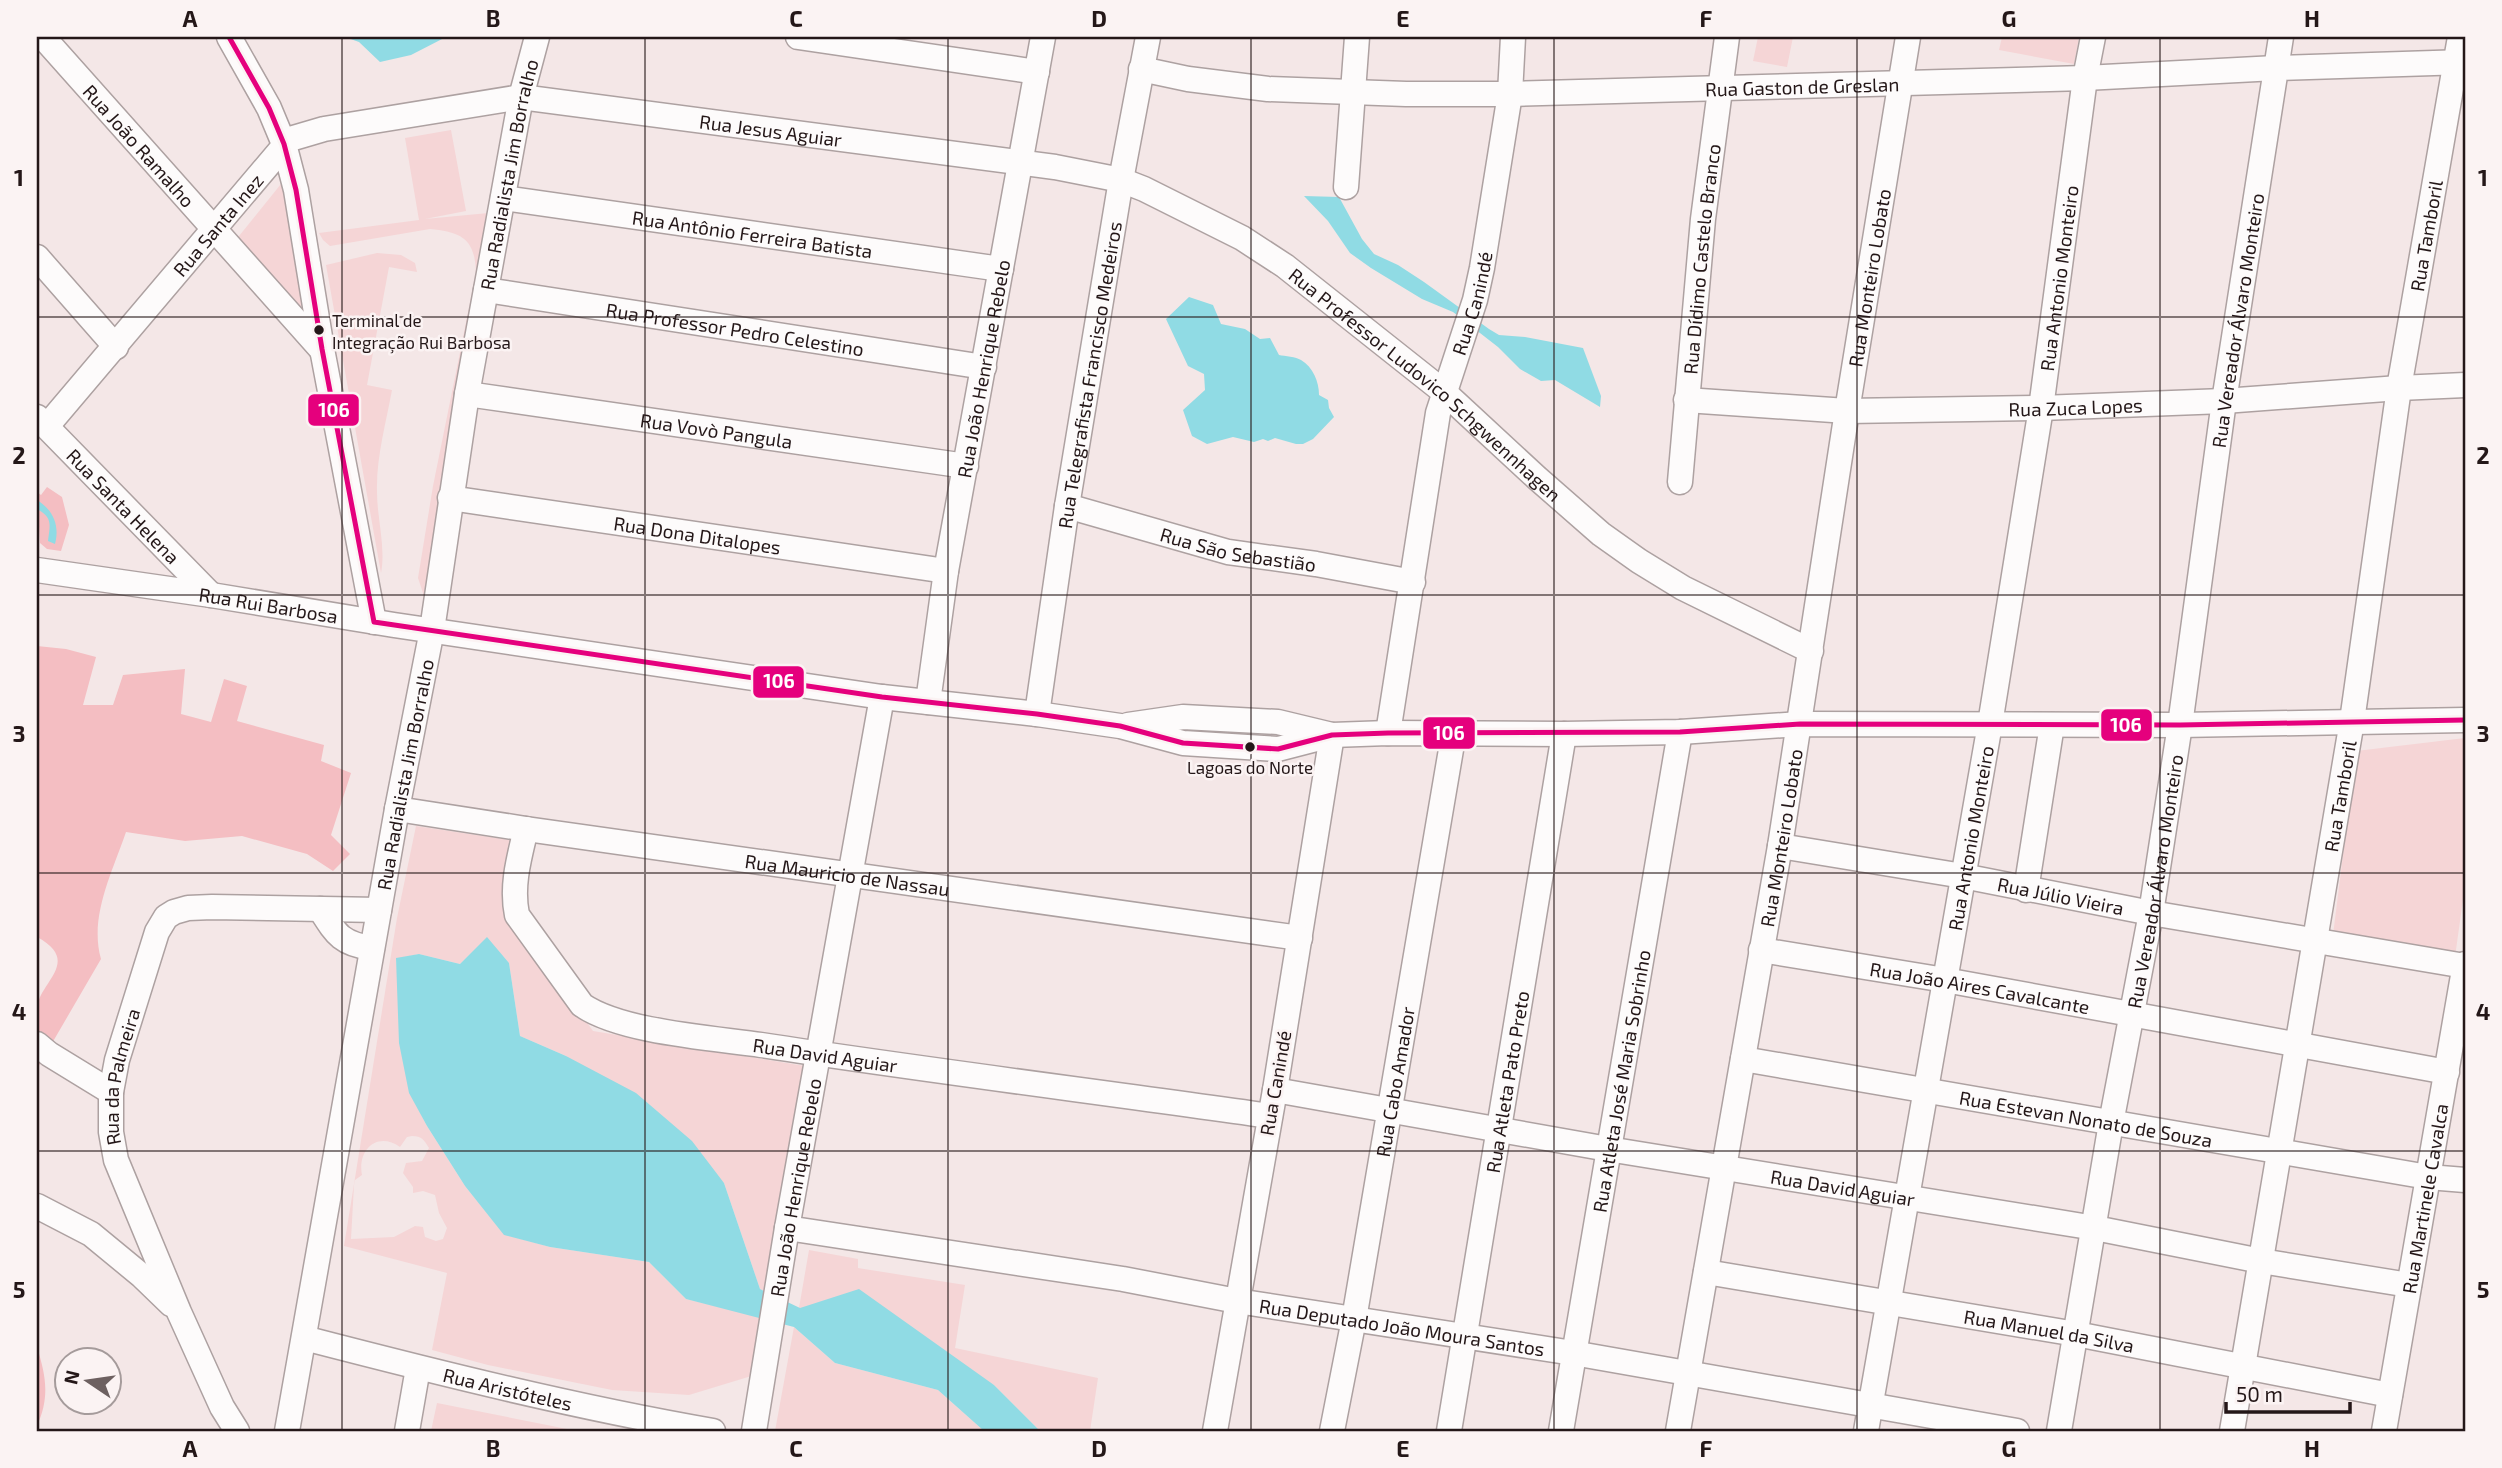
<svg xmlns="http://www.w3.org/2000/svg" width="2502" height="1468" viewBox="0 0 2502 1468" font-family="'Exo 2',sans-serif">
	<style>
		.green { fill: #f5d5d6; fill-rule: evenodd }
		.forest { fill: #f4bec2 }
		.water { fill: #90dbe4 }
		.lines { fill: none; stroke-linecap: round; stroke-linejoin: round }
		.minor-casing { stroke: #ada1a1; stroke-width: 27 }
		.minor { stroke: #fdfbfb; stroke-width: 24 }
		.bus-1-casing { stroke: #fbf3f3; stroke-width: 10 }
		.bus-1 { stroke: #e5007d; stroke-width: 5 }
		.grid { fill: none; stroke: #241718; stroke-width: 2; stroke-opacity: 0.55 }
		.bus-dot { fill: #241718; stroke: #fbf3f3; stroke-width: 2.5 }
		.labels { text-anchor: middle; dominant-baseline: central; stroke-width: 5; stroke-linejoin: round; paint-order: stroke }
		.bus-label { font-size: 17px; fill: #241718; stroke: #fbf3f3; text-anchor: start }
		.street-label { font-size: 19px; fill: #241718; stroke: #fbf3f3 }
		.line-badge { stroke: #fbf3f3; stroke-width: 2.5 }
		.badge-label { font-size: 19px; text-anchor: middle; font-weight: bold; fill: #fff }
		.neatline { fill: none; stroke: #241718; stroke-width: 2.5 }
		.grid-label { font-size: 23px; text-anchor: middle; font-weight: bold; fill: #241718 }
	</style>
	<rect width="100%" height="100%" fill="#f4e7e7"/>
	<!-- green -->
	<path class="green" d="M1758,37H1793L1787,67L1753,61Z
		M2002,37H2079L2074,64L1999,50Z
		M451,130L466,211L425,219L499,212L426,602L418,578L433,486L476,273C475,239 462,232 430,229L330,246L323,240L319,233L419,220L405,138Z
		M285,179L307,318L235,241Z
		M377,253L401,255L415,263L417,272L389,267L367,385L392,390C386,423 376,458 377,492C377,519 386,547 381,573L326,265Z
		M2465,738V885L2455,957L2333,935L2356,751Z
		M416,826L517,841L505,908L593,1031L811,1067L772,1295L760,1289L724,1183L566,1056L520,1036L509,963L487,938L460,964L419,954L396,959L410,1093L427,1126L465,1186L504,1234L550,1247L649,1262L686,1299L766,1318L758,1374L689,1395L612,1390L488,1365L432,1350L447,1273L344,1246L397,918ZM412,1136C422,1136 424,1140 429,1148L422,1161L406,1163L403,1173L413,1187V1193L423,1191L435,1195L439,1213L447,1228L443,1239L436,1241L425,1237L423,1227L415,1226L394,1237L351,1239L354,1185L355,1180L362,1175C357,1149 378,1131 400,1147L407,1137Z
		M809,1250L858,1259V1268L965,1285L955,1348L1098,1378L1090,1431H1040L994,1385L799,1308Z
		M794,1327L835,1363L938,1390L984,1431H775Z
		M437,1403L577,1431H431Z"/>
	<!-- forest -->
	<path class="forest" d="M47,487L62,497L69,525L61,551L47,549L40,543L37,492L41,495Z
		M37,646L66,649L96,657L83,705H113L123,675L185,669L181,714L211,722L224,679L247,686L237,721L324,745L321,761L351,773L331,835L350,854L333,871L307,854L242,836L185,841L126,832C112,873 89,917 101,959L37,1069C37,1049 35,1027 37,1007C40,982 82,961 37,937Z
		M37,1347C46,1376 50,1397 37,1426Z"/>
	<!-- water -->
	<path class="water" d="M345,37H446L411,55L380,62L359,42Z
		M1304,196L1339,197L1362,239L1374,254L1398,265L1424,282L1489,329L1499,335L1525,337L1583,348L1601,396L1600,407L1555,380L1541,381L1520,369L1498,347L1453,312L1422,299L1371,268L1350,253L1328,221Z
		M1189,297L1213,305L1221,324L1245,329L1260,339L1270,338L1279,355C1285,356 1296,357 1301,360C1313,367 1319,382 1319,395L1328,400L1329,408L1334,417L1313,439L1303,444H1296L1275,438L1268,441L1263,439L1254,442L1233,437L1207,444L1192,436L1183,410L1205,390L1204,374L1188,366L1166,319Z
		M37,500C53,510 60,525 55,544L48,541C50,524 53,518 37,509Z
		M487,937L509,963L520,1036L566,1056L636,1093L692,1141L724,1183L760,1289L800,1308L859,1289L994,1385L1040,1431H984L938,1390L835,1363L794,1327L686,1299L649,1262L550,1247L504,1235L465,1186L427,1126L409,1093L399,1043L396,958L419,954L460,964Z"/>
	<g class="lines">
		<!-- minor casing -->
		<g class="minor-casing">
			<g id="minor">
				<path id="s1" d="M43,37L321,349"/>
				<path d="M229,37L269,108L284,144L296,190L322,349L374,622"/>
				<path d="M798,37L1037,72"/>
				<path id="s2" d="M1141,69L1188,79L1268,89L1406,94H1510L2085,78L2276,68L2465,62"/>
				<path d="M1346,187L1357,37"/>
				<path id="s3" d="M503,198L1001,269"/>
				<path d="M37,257L116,347"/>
				<path id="s4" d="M486,290L984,367"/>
				<path id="s5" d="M467,394L966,466"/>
				<path id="s6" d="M1686,400L1847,411L2041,408L2224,401L2399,388L2465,385"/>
				<path id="s7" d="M37,417L211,595"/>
				<path id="s8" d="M47,426L290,139L324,129L521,97L1055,167L1121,180L1144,189L1242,238L1285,266L1444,392L1537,478L1601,534L1639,561L1683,588L1811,651"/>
				<path id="s9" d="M1680,482L1703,219L1727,37"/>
				<path id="s10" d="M450,498L946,571"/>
				<path id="s11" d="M1067,506L1228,552L1316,564L1413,582"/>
				<path id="s12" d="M37,570L211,595L394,625L882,697L1037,714L1120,726L1183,743L1278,749L1332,735L1388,733L1564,734L1680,732L1800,724L2180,725L2465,720"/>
				<path id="s13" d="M928,702L946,571L1043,37"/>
				<path id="s14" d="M1037,714L1067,506L1121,180L1148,37"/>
				<path d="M1128,725L1183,717L1278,722L1332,735L1275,1090L1215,1431"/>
				<path id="s15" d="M1388,733L1438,413L1475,300L1482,268L1510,94L1513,37"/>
				<path id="s16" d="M397,809L526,829L1300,938"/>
				<path id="s17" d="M526,829C519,858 511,886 517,915L582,1005C621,1032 712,1038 761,1045C931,1071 1101,1092 1270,1116"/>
				<path id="s18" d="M1780,846L1963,876L2151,913L2465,966"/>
				<path d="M2026,890L2052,725"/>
				<path d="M320,909C336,934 341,944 372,948"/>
				<path id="s19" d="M1761,950L1945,980L2447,1072"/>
				<path d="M37,1044L49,1054L111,1092"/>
				<path id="s20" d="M1743,1059L2428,1177L2465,1180"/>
				<path id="s21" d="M1275,1090L1608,1149L2095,1228L2261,1261L2409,1285"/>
				<path d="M37,1206L91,1234L142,1276L171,1304"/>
				<path id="s22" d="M787,1228L1123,1279L1237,1301L1573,1353L2017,1431"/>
				<path id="s23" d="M1706,1272L2076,1334L2390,1395"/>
				<path id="s24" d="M304,1338C439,1373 575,1407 713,1431"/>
				<path id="s25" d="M237,1431L222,1407L179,1312L116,1160L111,1132V1092L117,1060L157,932L166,917L174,912L188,908L212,907L379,910"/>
				<path id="s26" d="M287,1431L397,809L432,630L467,394L521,97L537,37"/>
				<path d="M407,1431L418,1368"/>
				<path id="s27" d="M754,1431L787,1228L882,697"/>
				<path id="s28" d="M1332,1431L1354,1319L1454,732"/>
				<path id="s29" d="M1449,1431L1564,734"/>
				<path id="s30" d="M1561,1431L1680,732"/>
				<path id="s31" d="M1678,1431L1780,846L1847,411L1908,37"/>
				<path id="s32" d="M1866,1431L1990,724L2041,408L2085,78L2093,37"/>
				<path id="s33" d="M2059,1431L2111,1123L2151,913L2180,725L2224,401L2281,37"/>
				<path id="s34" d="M2232,1431L2352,721L2399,388L2460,37"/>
				<path id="s35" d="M2384,1431L2465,964"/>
			</g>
		</g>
		<!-- minor -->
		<use href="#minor" class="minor"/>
		<!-- bus-1 casing -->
		<g class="bus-1-casing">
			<path id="bus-1" d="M229,37L269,108L284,144L296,190L322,349L374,622L882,697L1037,714L1120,726L1183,743L1278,749L1332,735L1388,733L1680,732L1800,724L2180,725L2465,720"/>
		</g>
		<!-- bus-1 -->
		<use href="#bus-1" class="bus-1"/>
	</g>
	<!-- grid -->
	<path class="grid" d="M342,37V1431M645,37V1431M948,37V1431M1251,37V1431M1554,37V1431M1857,37V1431M2160,37V1431M37,317H2465M37,595H2465M37,873H2465M37,1151H2465"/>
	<!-- markers -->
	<g class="bus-dot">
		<circle cx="319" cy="330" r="6"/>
		<circle cx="1250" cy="747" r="6"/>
	</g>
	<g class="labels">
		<!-- bus labels -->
		<g class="bus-label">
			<text x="332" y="320">Terminal de<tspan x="332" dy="22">Integração Rui Barbosa</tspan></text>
			<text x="1250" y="767" text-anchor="middle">Lagoas do Norte</text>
		</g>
		<!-- street labels -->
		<g class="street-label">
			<text stroke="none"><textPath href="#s2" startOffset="663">Rua Gaston de Greslan</textPath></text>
			<text stroke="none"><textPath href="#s8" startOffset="863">Rua Jesus Aguiar</textPath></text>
			<text stroke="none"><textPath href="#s1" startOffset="145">Rua João Ramalho</textPath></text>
			<text stroke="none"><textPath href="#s26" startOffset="1276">Rua Radialista Jim Borralho</textPath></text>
			<text stroke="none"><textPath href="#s8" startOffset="264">Rua Santa Inez</textPath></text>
			<text stroke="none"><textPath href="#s3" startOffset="252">Rua Antônio Ferreira Batista</textPath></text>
			<text stroke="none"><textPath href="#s34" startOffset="1211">Rua Tamboril</textPath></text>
			<text stroke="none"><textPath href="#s9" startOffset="224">Rua Dídimo Castelo Branco</textPath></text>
			<text stroke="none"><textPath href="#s31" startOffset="1169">Rua Monteiro Lobato</textPath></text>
			<text stroke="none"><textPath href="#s32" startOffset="1169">Rua Antonio Monteiro</textPath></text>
			<text stroke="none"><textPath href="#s15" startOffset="439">Rua Canindé</textPath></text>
			<text stroke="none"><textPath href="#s33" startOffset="1125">Rua Vereador Álvaro Monteiro</textPath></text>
			<text stroke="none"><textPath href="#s4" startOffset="252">Rua Professor Pedro Celestino</textPath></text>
			<text stroke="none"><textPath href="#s13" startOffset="338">Rua João Henrique Rebelo</textPath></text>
			<text stroke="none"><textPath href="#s14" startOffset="343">Rua Telegrafista Francisco Medeiros</textPath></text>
			<text stroke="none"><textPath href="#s8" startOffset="1586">Rua Professor Ludovico Schgwennhagen</textPath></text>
			<text stroke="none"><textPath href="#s6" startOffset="390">Rua Zuca Lopes</textPath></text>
			<text stroke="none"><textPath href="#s5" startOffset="252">Rua Vovò Pangula</textPath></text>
			<text stroke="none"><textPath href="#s7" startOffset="124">Rua Santa Helena</textPath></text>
			<text stroke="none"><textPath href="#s10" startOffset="250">Rua Dona Ditalopes</textPath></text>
			<text stroke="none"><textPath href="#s11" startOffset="177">Rua São Sebastião</textPath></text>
			<text stroke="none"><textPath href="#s12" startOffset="234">Rua Rui Barbosa</textPath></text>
			<text stroke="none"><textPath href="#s26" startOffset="667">Rua Radialista Jim Borralho</textPath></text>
			<text stroke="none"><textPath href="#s34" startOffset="644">Rua Tamboril</textPath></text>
			<text stroke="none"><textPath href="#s31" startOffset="602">Rua Monteiro Lobato</textPath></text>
			<text stroke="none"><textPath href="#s32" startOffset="602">Rua Antonio Monteiro</textPath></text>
			<text stroke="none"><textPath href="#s16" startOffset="455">Rua Mauricio de Nassau</textPath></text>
			<text stroke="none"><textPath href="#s33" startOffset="558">Rua Vereador Álvaro Monteiro</textPath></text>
			<text stroke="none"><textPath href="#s18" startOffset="285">Rua Júlio Vieira</textPath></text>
			<text stroke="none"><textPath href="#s19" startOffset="222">Rua João Aires Cavalcante</textPath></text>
			<text stroke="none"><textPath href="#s17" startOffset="448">Rua David Aguiar</textPath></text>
			<text stroke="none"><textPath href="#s25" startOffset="382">Rua da Palmeira</textPath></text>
			<text stroke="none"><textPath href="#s30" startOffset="355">Rua Atleta José Maria Sobrinho</textPath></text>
			<text stroke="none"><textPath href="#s28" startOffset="355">Rua Cabo Amador</textPath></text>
			<text transform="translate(1275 1083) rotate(-80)">Rua Canindé</text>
			<text stroke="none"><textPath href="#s29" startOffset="354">Rua Atleta Pato Preto</textPath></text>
			<text stroke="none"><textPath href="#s20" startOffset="348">Rua Estevan Nonato de Souza</textPath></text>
			<text stroke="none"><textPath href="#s21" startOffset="576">Rua David Aguiar</textPath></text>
			<text stroke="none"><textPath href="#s27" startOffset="247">Rua João Henrique Rebelo</textPath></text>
			<text stroke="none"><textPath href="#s35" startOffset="236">Rua Martinele Cavalca</textPath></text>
			<text stroke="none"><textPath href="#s22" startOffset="623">Rua Deputado João Moura Santos</textPath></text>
			<text stroke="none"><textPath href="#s23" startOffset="348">Rua Manuel da Silva</textPath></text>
			<text stroke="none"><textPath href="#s24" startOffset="210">Rua Aristóteles</textPath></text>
		</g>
	</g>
	<g class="line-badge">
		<rect x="307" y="393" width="53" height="34" rx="7" fill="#e5007d"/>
		<rect x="752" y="665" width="53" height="34" rx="7" fill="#e5007d"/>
		<rect x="2100" y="708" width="53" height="34" rx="7" fill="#e5007d"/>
		<rect x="1422" y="716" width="54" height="34" rx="7" fill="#e5007d"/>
	</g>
	<g class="badge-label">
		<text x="334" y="417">106</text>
		<text x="779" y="688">106</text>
		<text x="2126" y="732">106</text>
		<text x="1449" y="740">106</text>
	</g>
	<!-- border -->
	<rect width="2502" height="1468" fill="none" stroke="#fbf3f3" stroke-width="77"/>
	<!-- north arrow -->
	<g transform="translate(88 1381) rotate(283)"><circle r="33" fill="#fbf3f3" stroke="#a59b9b" stroke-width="2"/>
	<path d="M0-5L12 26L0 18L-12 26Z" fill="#6d6060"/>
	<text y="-10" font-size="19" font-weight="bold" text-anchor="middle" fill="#241718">N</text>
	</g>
	<!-- scale -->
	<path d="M2226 1402v10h124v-10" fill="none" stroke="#241718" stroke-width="3.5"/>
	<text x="2236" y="1402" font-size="21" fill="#241718" stroke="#fbf3f3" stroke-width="5" paint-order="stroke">50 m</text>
	<rect x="38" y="38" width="2426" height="1392" class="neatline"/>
	<g class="grid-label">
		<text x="190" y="27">A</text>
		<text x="493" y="27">B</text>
		<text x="796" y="27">C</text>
		<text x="1099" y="27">D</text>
		<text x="1403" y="27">E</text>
		<text x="1706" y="27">F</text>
		<text x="2009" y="27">G</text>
		<text x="2312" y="27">H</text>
		<text x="19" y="186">1</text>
		<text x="2483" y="186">1</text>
		<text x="19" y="464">2</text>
		<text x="2483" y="464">2</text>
		<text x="19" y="742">3</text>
		<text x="2483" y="742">3</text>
		<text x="19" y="1020">4</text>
		<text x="2483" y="1020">4</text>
		<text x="19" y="1298">5</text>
		<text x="2483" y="1298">5</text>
		<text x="190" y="1457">A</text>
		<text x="493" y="1457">B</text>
		<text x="796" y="1457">C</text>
		<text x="1099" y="1457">D</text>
		<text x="1403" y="1457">E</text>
		<text x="1706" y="1457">F</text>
		<text x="2009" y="1457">G</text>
		<text x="2312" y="1457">H</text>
	</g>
</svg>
